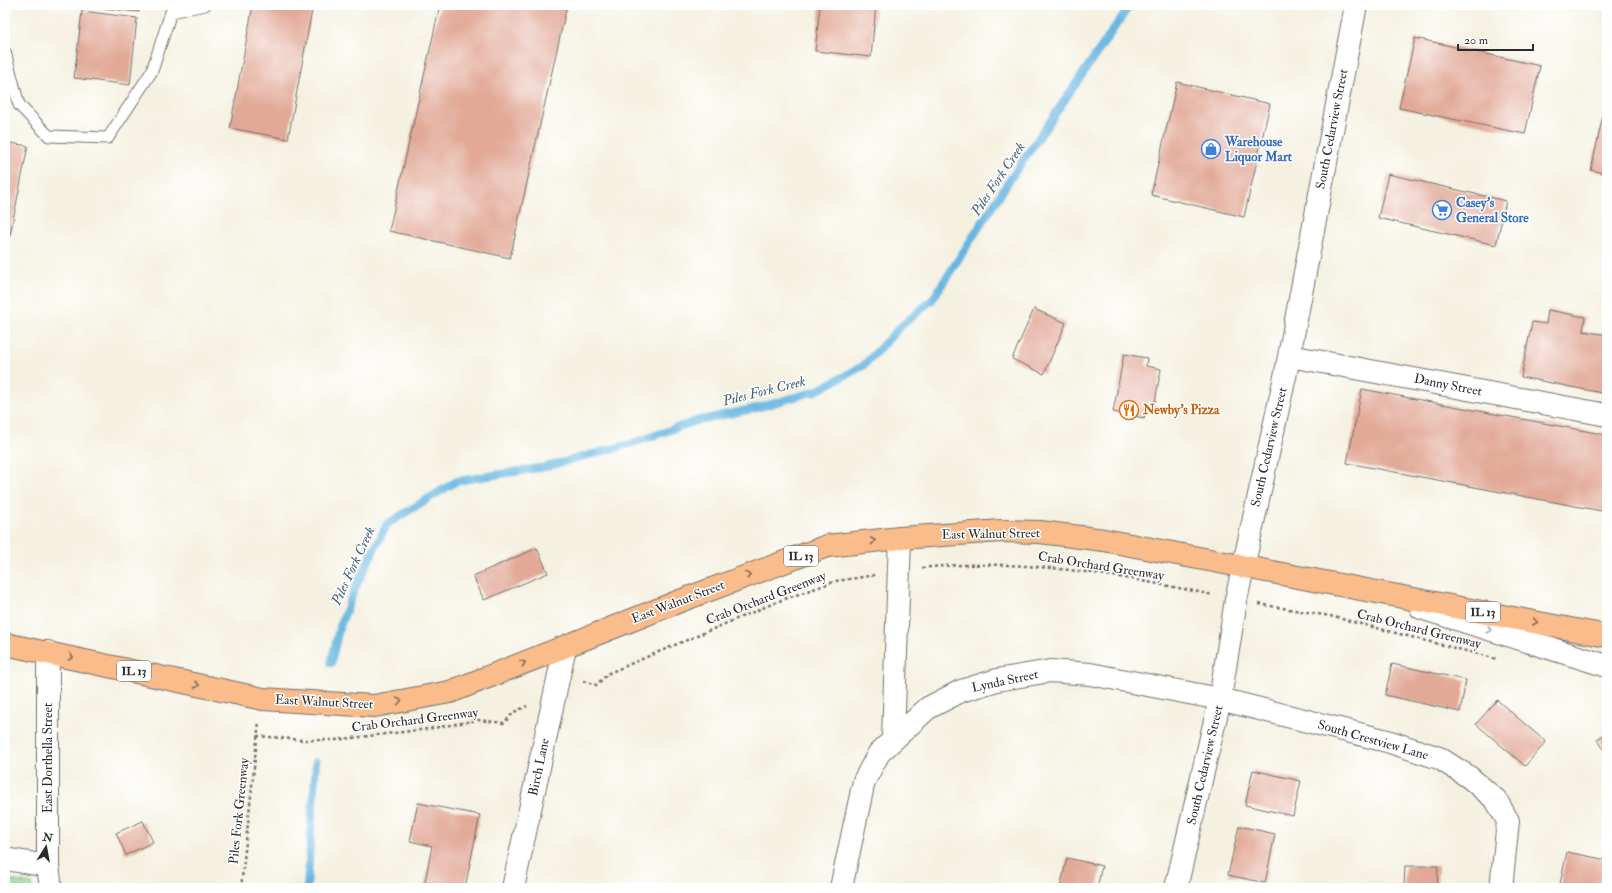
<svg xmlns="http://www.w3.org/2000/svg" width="1612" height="893" viewBox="0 0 1612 893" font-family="'IM FELL Double Pica',serif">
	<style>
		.park { fill: #8fd893; stroke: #5d825f }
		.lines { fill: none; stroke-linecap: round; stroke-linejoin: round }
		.stream { stroke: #65b5e0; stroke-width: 8 }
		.building { fill: #e2a997 }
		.service-casing { stroke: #72706b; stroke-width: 13 }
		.minor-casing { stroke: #72706b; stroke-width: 24 }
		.tertiary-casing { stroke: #72706b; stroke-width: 24 }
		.trunk-casing { stroke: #72706b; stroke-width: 24 }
		.path { stroke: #72706b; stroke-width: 2.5; stroke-dasharray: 3 3; stroke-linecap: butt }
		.service { stroke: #fff; stroke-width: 11 }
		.minor { stroke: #fff; stroke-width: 22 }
		.tertiary { stroke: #fff; stroke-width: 22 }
		.trunk { stroke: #f9bc8a; stroke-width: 22 }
		.oneway { stroke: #886c56 }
		.oneway2 { stroke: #a0a0a0 }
		.labels { text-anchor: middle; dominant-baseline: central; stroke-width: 3; stroke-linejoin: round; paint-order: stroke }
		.shield { fill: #fff; stroke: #6b6b6b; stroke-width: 1 }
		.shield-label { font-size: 12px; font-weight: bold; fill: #2b2b2b }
		.street-label { font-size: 13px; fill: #2b2b2b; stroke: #fff }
		.shop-label { font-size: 13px; font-weight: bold; fill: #366cbe; stroke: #fff; text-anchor: start }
		.food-label { font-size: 13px; font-weight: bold; fill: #c56008; stroke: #fff; text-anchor: start }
		.water-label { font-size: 14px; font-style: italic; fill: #426273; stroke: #fff }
	</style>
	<rect width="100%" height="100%" fill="#fff"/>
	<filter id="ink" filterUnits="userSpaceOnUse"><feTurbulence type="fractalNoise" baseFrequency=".025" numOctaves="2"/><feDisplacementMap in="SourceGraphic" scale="8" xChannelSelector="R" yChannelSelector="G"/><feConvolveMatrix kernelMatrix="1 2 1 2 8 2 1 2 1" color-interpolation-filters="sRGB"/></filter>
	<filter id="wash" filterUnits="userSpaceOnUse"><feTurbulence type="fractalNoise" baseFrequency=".012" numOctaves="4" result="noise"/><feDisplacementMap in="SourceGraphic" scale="16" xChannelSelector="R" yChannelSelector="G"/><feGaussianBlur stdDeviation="0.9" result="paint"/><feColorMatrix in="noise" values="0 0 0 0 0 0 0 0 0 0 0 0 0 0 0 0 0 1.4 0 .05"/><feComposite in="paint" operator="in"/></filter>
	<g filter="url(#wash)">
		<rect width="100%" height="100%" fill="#f5f1e1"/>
		<!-- park -->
		<path class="park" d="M5,879L32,884L33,888H5Z"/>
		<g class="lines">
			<!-- stream -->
			<path class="stream" d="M331,663L339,629L355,588L387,524L457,481L545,467L633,443L696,421L757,408L816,391L863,366L900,327L932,300L1007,184L1130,5
				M307,888L316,762"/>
		</g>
		<g id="blocks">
			<!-- building -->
			<path class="building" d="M77,5H139V12Z
				M253,5H313L288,139L230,128Z
				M440,5H567L510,258L389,231Z
				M820,5H876L871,57L815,51Z
				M82,11L137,18L130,85L74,78Z
				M1415,38L1540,66L1525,134L1399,108Z
				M1177,82L1270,104L1244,217L1151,195Z
				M1607,97V174L1591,170Z
				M5,142L28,146L10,235L5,234Z
				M1388,174L1506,201L1496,245L1378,218Z
				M1034,309L1066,323L1044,374L1012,359Z
				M1548,310L1585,317L1583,331L1607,335V394L1521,377L1532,322L1546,324Z
				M1124,354L1147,358L1146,366L1161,369L1154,407L1146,406L1144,418L1113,412Z
				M1362,389L1607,435V512L1347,463Z
				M537,548L548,573L484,600L473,576Z
				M1392,664L1466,680L1460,712L1385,695Z
				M1497,700L1546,742L1525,766L1476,724Z
				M1607,733V754L1597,739Z
				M1253,770L1301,781L1293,816L1245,805Z
				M418,803L480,815L465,888L424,887L432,846L410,841Z
				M143,821L153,842L126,855L116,833Z
				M1239,826L1275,834L1265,883L1228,875Z
				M1567,852L1607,860V888H1559Z
				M1067,858L1102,866L1097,888H1060Z
				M1405,866H1438L1437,888H1404Z"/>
		</g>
	</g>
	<g filter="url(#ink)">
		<use href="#blocks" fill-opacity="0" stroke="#72706b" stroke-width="1"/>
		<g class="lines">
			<!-- service casing -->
			<g class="service-casing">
				<path id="service" d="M5,52L19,105L49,136L108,138L152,71L171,12L205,5"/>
			</g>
			<!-- minor casing -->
			<g class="minor-casing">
				<path id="minor" d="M1290,356L1607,415
					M48,652V866L51,888
					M893,739L900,538
					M5,859L48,866
					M513,888L565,647
					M841,888L864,781L879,753L928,708L961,691L997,680L1050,671L1090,674L1220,699L1387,741L1439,758L1469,777L1496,800L1508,821L1501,888
					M1176,888L1220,699L1236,600L1286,372L1356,5"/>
			</g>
			<!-- tertiary casing -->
			<g class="tertiary-casing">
				<path id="tertiary" d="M1421,608L1607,666"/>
			</g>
			<!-- trunk casing -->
			<g class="trunk-casing">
				<path id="trunk" d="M5,644L263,699L374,706L450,692L680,601L827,546L900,538L1002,531L1040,532L1104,540L1607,636"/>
			</g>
			<!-- path -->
			<path class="path" d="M922,568C1020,557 1117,575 1213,595
				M1259,604L1330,616L1497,659
				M583,681L596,685L609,673L779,601L836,581L876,575
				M257,736L303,740H335L428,729L478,720L504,723L514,712L527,706
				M241,888L259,721"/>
			<!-- service -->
			<use href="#service" class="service"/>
			<!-- minor -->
			<use href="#minor" class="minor"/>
			<!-- tertiary -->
			<use href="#tertiary" class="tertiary"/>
			<!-- trunk -->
			<use href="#trunk" class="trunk"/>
		</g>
		<!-- one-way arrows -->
		<defs><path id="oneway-chevron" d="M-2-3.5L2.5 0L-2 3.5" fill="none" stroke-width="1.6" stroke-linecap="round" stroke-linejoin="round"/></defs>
		<g class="oneway">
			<use href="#oneway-chevron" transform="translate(873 541) rotate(-6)"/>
			<use href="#oneway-chevron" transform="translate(748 575) rotate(-20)"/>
			<use href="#oneway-chevron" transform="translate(1535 622) rotate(11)"/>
			<use href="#oneway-chevron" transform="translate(71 657) rotate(13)"/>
			<use href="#oneway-chevron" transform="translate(523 663) rotate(-21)"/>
			<use href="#oneway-chevron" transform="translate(197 685) rotate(12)"/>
			<use href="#oneway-chevron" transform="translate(399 701) rotate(-10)"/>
		</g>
		<use class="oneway2" href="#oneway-chevron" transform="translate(1489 630) rotate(18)"/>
	</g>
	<!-- icons -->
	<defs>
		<g id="shop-ring" transform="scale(1)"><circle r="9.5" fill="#fff" stroke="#3f7fe0" stroke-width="1.5"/><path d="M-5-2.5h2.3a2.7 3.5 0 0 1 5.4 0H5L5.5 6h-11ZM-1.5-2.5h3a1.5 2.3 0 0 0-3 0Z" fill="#3f7fe0"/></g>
		<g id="supermarket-ring" transform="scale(1)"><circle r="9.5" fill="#fff" stroke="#3f7fe0" stroke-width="1.5"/><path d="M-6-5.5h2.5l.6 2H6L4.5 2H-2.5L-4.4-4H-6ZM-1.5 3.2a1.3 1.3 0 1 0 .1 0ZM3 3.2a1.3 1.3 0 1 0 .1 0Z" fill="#3f7fe0"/></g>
		<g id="restaurant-ring" transform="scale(1)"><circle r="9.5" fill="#fff" stroke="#e8710a" stroke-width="1.5"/><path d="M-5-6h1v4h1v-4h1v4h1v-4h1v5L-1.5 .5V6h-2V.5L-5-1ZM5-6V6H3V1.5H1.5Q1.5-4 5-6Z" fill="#e8710a"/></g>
	</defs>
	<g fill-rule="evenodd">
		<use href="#shop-ring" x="1211" y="149"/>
		<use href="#supermarket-ring" x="1442" y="210"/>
		<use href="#restaurant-ring" x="1129" y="410"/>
	</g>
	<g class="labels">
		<!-- shield labels -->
		<g class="shield">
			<rect x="784" y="546" width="34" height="20" rx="3"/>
			<rect x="1466" y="602" width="34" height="20" rx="3"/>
			<rect x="117" y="661" width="34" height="20" rx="3"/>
		</g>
		<g class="shield-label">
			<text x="801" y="556">IL 13</text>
			<text x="1483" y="612">IL 13</text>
			<text x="134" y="671">IL 13</text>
		</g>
		<!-- street labels -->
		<g class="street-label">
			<text transform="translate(1332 129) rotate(-79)">South Cedarview Street</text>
			<text transform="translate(1448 385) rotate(11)">Danny Street</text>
			<text transform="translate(1269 447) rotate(-77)">South Cedarview Street</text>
			<text transform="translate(991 534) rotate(-1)">East Walnut Street</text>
			<text transform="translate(1101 566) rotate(9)">Crab Orchard Greenway</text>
			<text transform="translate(766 598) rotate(-21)">Crab Orchard Greenway</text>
			<text transform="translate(678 602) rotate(-21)">East Walnut Street</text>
			<text transform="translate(1419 629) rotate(14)">Crab Orchard Greenway</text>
			<text transform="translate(1005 681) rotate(-12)">Lynda Street</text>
			<text transform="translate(324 702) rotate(3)">East Walnut Street</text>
			<text transform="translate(415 720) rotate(-7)">Crab Orchard Greenway</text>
			<text transform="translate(1373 740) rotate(16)">South Crestview Lane</text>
			<text transform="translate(48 758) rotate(-90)">East Dorthella Street</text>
			<text transform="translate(1205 765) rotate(-77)">South Cedarview Street</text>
			<text transform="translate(539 767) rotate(-78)">Birch Lane</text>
			<text transform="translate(239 811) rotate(-84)">Piles Fork Greenway</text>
		</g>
		<!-- shop labels -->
		<g class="shop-label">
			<text x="1225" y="142">Warehouse<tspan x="1225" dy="15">Liquor Mart</tspan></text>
			<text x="1456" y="203">Casey's<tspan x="1456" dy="15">General Store</tspan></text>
		</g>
		<!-- food labels -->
		<g class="food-label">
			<text x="1143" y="410">Newby's Pizza</text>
		</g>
		<!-- water labels -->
		<g class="water-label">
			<text transform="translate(998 179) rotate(-56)">Piles Fork Creek</text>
			<text transform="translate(764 391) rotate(-14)">Piles Fork Creek</text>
			<text transform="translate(353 566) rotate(-65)">Piles Fork Creek</text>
		</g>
	</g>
	<!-- margin -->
	<rect width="1612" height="893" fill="none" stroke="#fff" stroke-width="20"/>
	<!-- north arrow -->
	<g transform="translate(46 847) rotate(11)" stroke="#ffffff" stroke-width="3" paint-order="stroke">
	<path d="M0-3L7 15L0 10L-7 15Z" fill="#2b2b2b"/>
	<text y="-6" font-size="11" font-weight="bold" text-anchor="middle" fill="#2b2b2b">N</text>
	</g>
	<!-- scale -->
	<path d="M1458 44v6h75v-6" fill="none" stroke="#2b2b2b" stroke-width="2"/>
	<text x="1464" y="44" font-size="12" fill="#2b2b2b" stroke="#ffffff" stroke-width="3" paint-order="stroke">20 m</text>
</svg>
